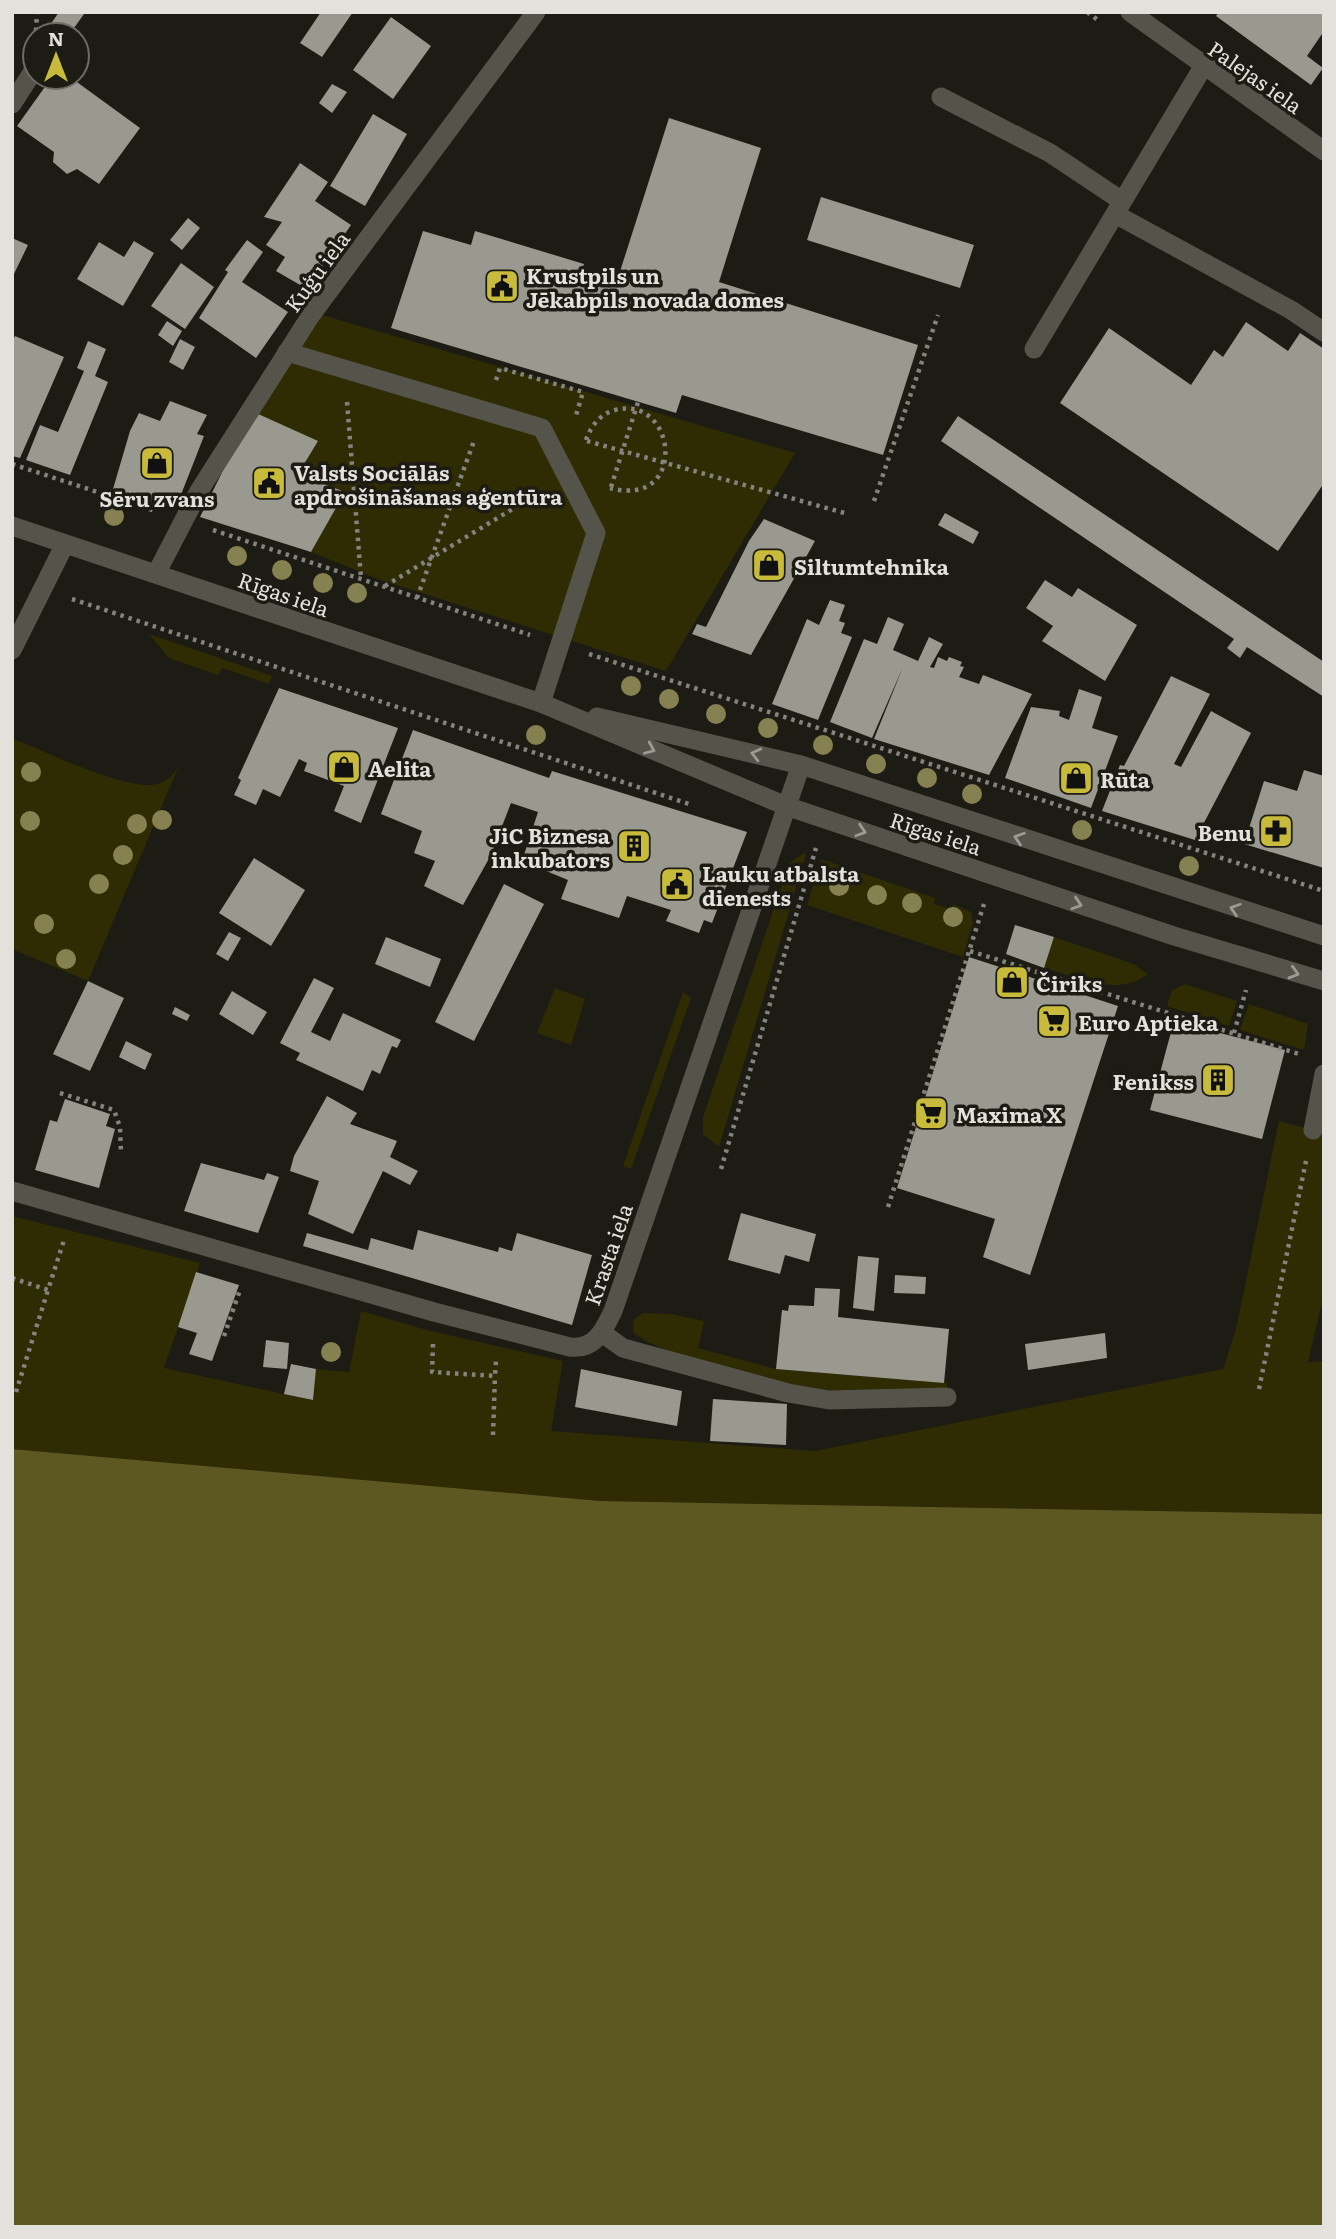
<svg xmlns="http://www.w3.org/2000/svg" width="1336" height="2239" viewBox="0 0 1336 2239" font-family="Literata,serif">
	<style>
		.green { fill: #2f2b03 }
		.water { fill: #5d5721 }
		.building { fill: #9a998f }
		.lines { fill: none; stroke-linecap: round; stroke-linejoin: round }
		.path { stroke: #84837d; stroke-width: 4.5; stroke-dasharray: 3.5 5; stroke-linecap: butt }
		.service { stroke: #54544b; stroke-width: 19 }
		.minor { stroke: #54544b; stroke-width: 19 }
		.tertiary { stroke: #54544b; stroke-width: 19 }
		.secondary { stroke: #54544b; stroke-width: 19 }
		.tree { fill: #868150 }
		.oneway { stroke: #9b9a94 }
		.labels { text-anchor: middle; dominant-baseline: central; stroke-width: 7; stroke-linejoin: round; paint-order: stroke }
		.street-label { font-size: 21px; fill: #e2e1dc; stroke: #1d1c14 }
		.poi-label { font-size: 21px; font-weight: bold; fill: #e2e1dc; stroke: #1d1c14; text-anchor: start }
	</style>
	<rect width="100%" height="100%" fill="#1d1c14"/>
	<!-- green -->
	<path class="green" d="M322,315L795,453L666,671L378,579L311,552L345,492L298,474L256,413Z
		M149,634L272,676L269,684L222,668L218,675L169,658Z
		M14,739C44,751 129,792 157,784C169,781 175,773 180,763L88,981L12,949Z
		M804,853L806,854L719,1147L703,1134V1117L787,870L791,862Z
		M821,859L935,898L934,904L951,909L953,904L971,912L973,923L963,957L807,905Z
		M1054,937L1134,964L1148,974C1117,998 1077,977 1044,968Z
		M1185,984L1237,1001L1229,1026L1167,1006L1172,990Z
		M555,988L585,999L571,1045L537,1033Z
		M683,992L691,998L631,1169L623,1166Z
		M1249,1004L1308,1024L1304,1050L1240,1030Z
		M1279,1121L1324,1133V1294L1308,1362L1324,1361V1514L601,1501L12,1449V1216L200,1263L164,1368L312,1400L316,1369L349,1372L361,1311L427,1330L563,1361L551,1431L815,1451L1223,1369L1236,1329Z
		M643,1313L671,1314L704,1321L698,1348L776,1369L947,1383V1389C910,1390 870,1395 833,1391C795,1388 658,1357 633,1332L634,1319Z"/>
	<!-- water -->
	<path class="water" d="M12,1449L601,1501L1324,1514V2227H12Z"/>
	<!-- building -->
	<path class="building" d="M59,12H82L84,14L69,35H52L46,31Z
		M321,12H353L322,57L300,43Z
		M1219,12H1324V31L1307,56L1323,68L1311,85L1216,16Z
		M391,17L431,46L393,99L353,70Z
		M52,77H70L140,128L99,184L77,169L67,174L53,162L54,152L17,126Z
		M332,84L347,92L332,113L319,103Z
		M373,114L407,134L365,206L330,186Z
		M669,118L761,148L719,282L918,345L883,455L682,395L676,413L391,328L423,231L471,245L475,231L584,264L579,280L606,287L608,281L616,284Z
		M300,163L328,182L315,201L351,225L307,289L276,271L285,257L266,245L282,222L264,217Z
		M821,197L974,245L960,288L807,240Z
		M188,218L200,228L182,250L170,240Z
		M12,238L28,245L12,278Z
		M247,240L263,252L242,282L288,312L256,358L199,318L228,272L225,270Z
		M134,241L154,253L123,306L77,279L99,242L124,257Z
		M181,263L214,287L185,329L151,306Z
		M167,321L182,331L173,346L158,335Z
		M1246,322L1288,351L1300,333L1324,349V483L1278,551L1060,403L1109,328L1191,385L1214,350L1223,357Z
		M15,336L64,357L20,458L12,456V342Z
		M180,339L195,347L183,370L169,362Z
		M88,341L106,349L95,376L108,382L70,475L26,460L40,425L58,432L84,371L77,368Z
		M170,401L207,415L197,434L204,436L175,510L113,489L130,431L139,413L160,421Z
		M256,413L318,441L298,474L345,492L311,552L200,517L236,444Z
		M958,416L1324,662V697L1247,647L1240,658L1227,648L1234,639L941,441Z
		M945,513L979,532L973,544L938,525Z
		M764,519L815,541L751,655L692,634L697,624L706,627L749,541Z
		M1045,580L1072,597L1078,588L1137,625L1105,681L1042,641L1053,626L1026,608Z
		M830,600L845,605L839,621L845,623L841,633L852,637L818,720L772,704L807,619L819,625Z
		M888,617L904,624L893,650L918,661L929,637L943,644L930,667L934,668L938,657L947,661L949,657L962,662L960,666L964,667L959,677L979,684L983,675L1032,694L989,775L874,739L903,667L872,738L830,722L864,639L877,644Z
		M1171,676L1210,694L1174,764L1181,767L1211,711L1251,733L1195,840L1102,811L1120,765L1124,766Z
		M279,688L398,728L361,823L334,811L344,786L304,771L307,763L299,759L280,797L263,789L256,805L234,795L241,780L238,778Z
		M1079,689L1102,697L1092,728L1118,736L1091,808L1005,778L1031,707L1060,711L1059,716L1069,720Z
		M413,730L549,778L552,771L747,832L712,923L704,920L699,933L666,921L671,910L627,896L619,918L561,899L568,880L522,861L538,812L511,803L491,855L463,905L424,886L435,861L414,853L422,831L381,814Z
		M1304,770L1324,776V868L1244,844L1264,781L1297,791Z
		M254,858L305,890L271,946L219,913Z
		M504,884L544,904L474,1041L435,1022Z
		M1015,925L1054,937L1044,968L1006,954Z
		M229,932L241,938L228,961L216,954Z
		M386,937L441,959L430,987L375,964Z
		M969,957L1118,1006L1030,1275L983,1257L995,1219L897,1188Z
		M314,978L334,988L311,1032L330,1041L343,1013L401,1040L397,1048L392,1046L380,1074L372,1070L363,1091L296,1060L300,1053L280,1043Z
		M88,981L124,998L90,1071L53,1054Z
		M232,991L267,1012L253,1035L219,1014Z
		M175,1007L190,1015L187,1021L172,1014Z
		M1174,1021L1285,1050L1262,1139L1150,1110Z
		M126,1041L152,1054L145,1070L119,1057Z
		M327,1096L357,1113L350,1124L397,1141L390,1157L418,1171L410,1185L383,1171L353,1234L308,1214L319,1181L290,1171L294,1156Z
		M65,1099L110,1114L106,1126L115,1129L99,1188L35,1170L50,1120L57,1122Z
		M201,1163L264,1180L267,1173L279,1177L258,1233L184,1211Z
		M741,1213L816,1234L809,1262L785,1255L780,1274L728,1260Z
		M418,1230L498,1252L499,1247L512,1251L517,1233L592,1255L572,1325L303,1246L307,1233L368,1250L371,1238L413,1250Z
		M858,1256L879,1258L874,1311L853,1308Z
		M196,1272L239,1285L212,1361L189,1354L197,1333L178,1327Z
		M895,1275L926,1277L925,1294L894,1293Z
		M815,1288L840,1289L838,1317L949,1329L944,1383L776,1369L782,1310L788,1311L789,1305L814,1306Z
		M1105,1333L1107,1358L1028,1370L1025,1344Z
		M266,1340L289,1343L287,1369L263,1367Z
		M291,1364L316,1369L313,1400L284,1394Z
		M581,1369L682,1391L677,1426L575,1407Z
		M713,1399L787,1404L786,1445L710,1441Z"/>
	<g class="lines">
		<!-- path -->
		<path class="path" d="M1087,12L1098,20
			M36,31L37,12
			M496,380L500,368L583,392L575,419
			M347,402L361,578
			M586,440C591,426 600,414 615,410C677,394 689,509 610,488
			M587,441L848,514
			M12,464L155,511
			M611,487L638,402
			M874,501L938,315
			M213,530L530,635
			M385,586L539,493
			M417,598L474,441
			M72,599L689,804
			M589,654L1324,891
			M970,951L1299,1054
			M1234,1033L1246,990
			M60,1093L114,1110L120,1127L121,1153
			M721,1169L816,848
			M888,1207L984,904
			M12,1278L48,1290L64,1240
			M224,1336L240,1290
			M433,1344L432,1372L495,1376L496,1361
			M1259,1389L1306,1161
			M16,1392L48,1290
			M493,1435L495,1376"/>
		<!-- service -->
		<path class="service" d="M941,97L1050,153L1122,201
			M12,104L32,73L35,61
			M1115,214L1291,310L1324,332
			M1034,349L1203,67
			M287,352L542,428L596,533L541,703
			M1313,1130L1324,1074"/>
		<!-- minor -->
		<path class="minor" d="M156,574L199,491L311,315L536,12
			M12,650L65,544
			M12,1191L434,1312L570,1347C595,1350 604,1330 613,1311L801,765
			M602,1333L623,1348L788,1393L829,1400L947,1397"/>
		<!-- tertiary -->
		<path class="tertiary" d="M1130,12L1324,151"/>
		<!-- secondary -->
		<path class="secondary" d="M12,526L541,703L786,806L1174,936L1324,981
			M597,717L801,765L1324,936"/>
	</g>
	<!-- trees -->
	<g class="tree">
		<circle cx="114" cy="516" r="10"/>
		<circle cx="237" cy="556" r="10"/>
		<circle cx="282" cy="570" r="10"/>
		<circle cx="323" cy="583" r="10"/>
		<circle cx="357" cy="593" r="10"/>
		<circle cx="631" cy="686" r="10"/>
		<circle cx="669" cy="699" r="10"/>
		<circle cx="716" cy="714" r="10"/>
		<circle cx="768" cy="728" r="10"/>
		<circle cx="536" cy="735" r="10"/>
		<circle cx="823" cy="745" r="10"/>
		<circle cx="876" cy="764" r="10"/>
		<circle cx="31" cy="772" r="10"/>
		<circle cx="927" cy="778" r="10"/>
		<circle cx="972" cy="794" r="10"/>
		<circle cx="162" cy="820" r="10"/>
		<circle cx="30" cy="821" r="10"/>
		<circle cx="137" cy="824" r="10"/>
		<circle cx="1082" cy="830" r="10"/>
		<circle cx="123" cy="855" r="10"/>
		<circle cx="1189" cy="866" r="10"/>
		<circle cx="99" cy="884" r="10"/>
		<circle cx="839" cy="886" r="10"/>
		<circle cx="877" cy="895" r="10"/>
		<circle cx="912" cy="903" r="10"/>
		<circle cx="953" cy="917" r="10"/>
		<circle cx="44" cy="924" r="10"/>
		<circle cx="66" cy="959" r="10"/>
		<circle cx="331" cy="1352" r="10"/>
	</g>
	<!-- one-way arrows -->
	<defs><path id="oneway-chevron" d="M-2-3.5L2.5 0L-2 3.5" fill="none" stroke-width="1.6" stroke-linecap="round" stroke-linejoin="round" transform="scale(1.75)"/></defs>
	<g class="oneway">
		<use href="#oneway-chevron" transform="translate(650 749) rotate(23)"/>
		<use href="#oneway-chevron" transform="translate(756 754) rotate(-166)"/>
		<use href="#oneway-chevron" transform="translate(861 831) rotate(18)"/>
		<use href="#oneway-chevron" transform="translate(1019 838) rotate(-162)"/>
		<use href="#oneway-chevron" transform="translate(1077 904) rotate(18)"/>
		<use href="#oneway-chevron" transform="translate(1235 909) rotate(-162)"/>
		<use href="#oneway-chevron" transform="translate(1294 973) rotate(16)"/>
	</g>
	<!-- icons -->
	<defs>
		<g id="civic-square" transform="scale(1.75)"><rect x="-9" y="-9" width="18" height="18" rx="4" fill="#c8bb3b" stroke="#1d1c14"/><path d="M-.6-6.5H3V-4.5H.6V-3L4-1V1h2V6H-6V1h2V-1L-.6-3ZM-1.2 2.5V6h2.4V2.5Z" fill="#111"/></g>
		<g id="shop-square" transform="scale(1.75)"><rect x="-9" y="-9" width="18" height="18" rx="4" fill="#c8bb3b" stroke="#1d1c14"/><path d="M-5-2.5h2.3a2.7 3.5 0 0 1 5.4 0H5L5.5 6h-11ZM-1.5-2.5h3a1.5 2.3 0 0 0-3 0Z" fill="#111"/></g>
		<g id="pharmacy-square" transform="scale(1.75)"><rect x="-9" y="-9" width="18" height="18" rx="4" fill="#c8bb3b" stroke="#1d1c14"/><path d="M-2-6h4v4h4v4h-4v4h-4v-4h-4v-4h4Z" fill="#111"/></g>
		<g id="building-square" transform="scale(1.75)"><rect x="-9" y="-9" width="18" height="18" rx="4" fill="#c8bb3b" stroke="#1d1c14"/><path d="M-4-6H4V6H1V3H-1V6H-4ZM-2.5-4.3h1.7v1.8h-1.7ZM.8-4.3h1.7v1.8H.8ZM-2.5-1h1.7V.8h-1.7ZM.8-1h1.7V.8H.8Z" fill="#111"/></g>
		<g id="supermarket-square" transform="scale(1.75)"><rect x="-9" y="-9" width="18" height="18" rx="4" fill="#c8bb3b" stroke="#1d1c14"/><path d="M-6-5.5h2.5l.6 2H6L4.5 2H-2.5L-4.4-4H-6ZM-1.5 3.2a1.3 1.3 0 1 0 .1 0ZM3 3.2a1.3 1.3 0 1 0 .1 0Z" fill="#111"/></g>
	</defs>
	<g fill-rule="evenodd">
		<use href="#civic-square" x="502" y="286"/>
		<use href="#shop-square" x="157" y="463"/>
		<use href="#civic-square" x="269" y="483"/>
		<use href="#shop-square" x="769" y="565"/>
		<use href="#shop-square" x="344" y="767"/>
		<use href="#shop-square" x="1076" y="778"/>
		<use href="#pharmacy-square" x="1276" y="831"/>
		<use href="#building-square" x="634" y="846"/>
		<use href="#civic-square" x="677" y="884"/>
		<use href="#shop-square" x="1012" y="982"/>
		<use href="#supermarket-square" x="1054" y="1021"/>
		<use href="#building-square" x="1218" y="1080"/>
		<use href="#supermarket-square" x="931" y="1113"/>
	</g>
	<g class="labels">
		<!-- street labels -->
		<g class="street-label">
			<text transform="translate(1256 76) rotate(35)">Palejas iela</text>
			<text transform="translate(316 271) rotate(-54)">Kuģu iela</text>
			<text transform="translate(284 593) rotate(19)">Rīgas iela</text>
			<text transform="translate(936 832) rotate(18)">Rīgas iela</text>
			<text transform="translate(607 1254) rotate(-71)">Krasta iela</text>
		</g>
		<!-- poi labels -->
		<g class="poi-label">
			<text x="526" y="274">Krustpils un<tspan x="526" dy="24">Jēkabpils novada domes</tspan></text>
			<text x="294" y="471">Valsts Sociālās<tspan x="294" dy="24">apdrošināšanas aģentūra</tspan></text>
			<text x="157" y="497" text-anchor="middle">Sēru zvans</text>
			<text x="794" y="565">Siltumtehnika</text>
			<text x="368" y="767">Aelita</text>
			<text x="1100" y="778">Rūta</text>
			<text x="1252" y="831" text-anchor="end">Benu</text>
			<text x="610" y="834" text-anchor="end">JiC Biznesa<tspan x="610" dy="24">inkubators</tspan></text>
			<text x="702" y="872">Lauku atbalsta<tspan x="702" dy="24">dienests</tspan></text>
			<text x="1036" y="982">Čiriks</text>
			<text x="1078" y="1021">Euro Aptieka</text>
			<text x="1194" y="1080" text-anchor="end">Fenikss</text>
			<text x="956" y="1113">Maxima X</text>
		</g>
	</g>
	<!-- border -->
	<rect width="1336" height="2239" fill="none" stroke="#e2e1dc" stroke-width="28"/>
	<!-- north arrow -->
	<g transform="translate(56 56)"><circle r="33" fill="#1d1c14" stroke="#6c6b64" stroke-width="2"/>
	<path d="M0-5L12 26L0 18L-12 26Z" fill="#c8bb3b"/>
	<text y="-10" font-size="19" font-weight="bold" text-anchor="middle" fill="#e2e1dc">N</text>
	</g>
</svg>
